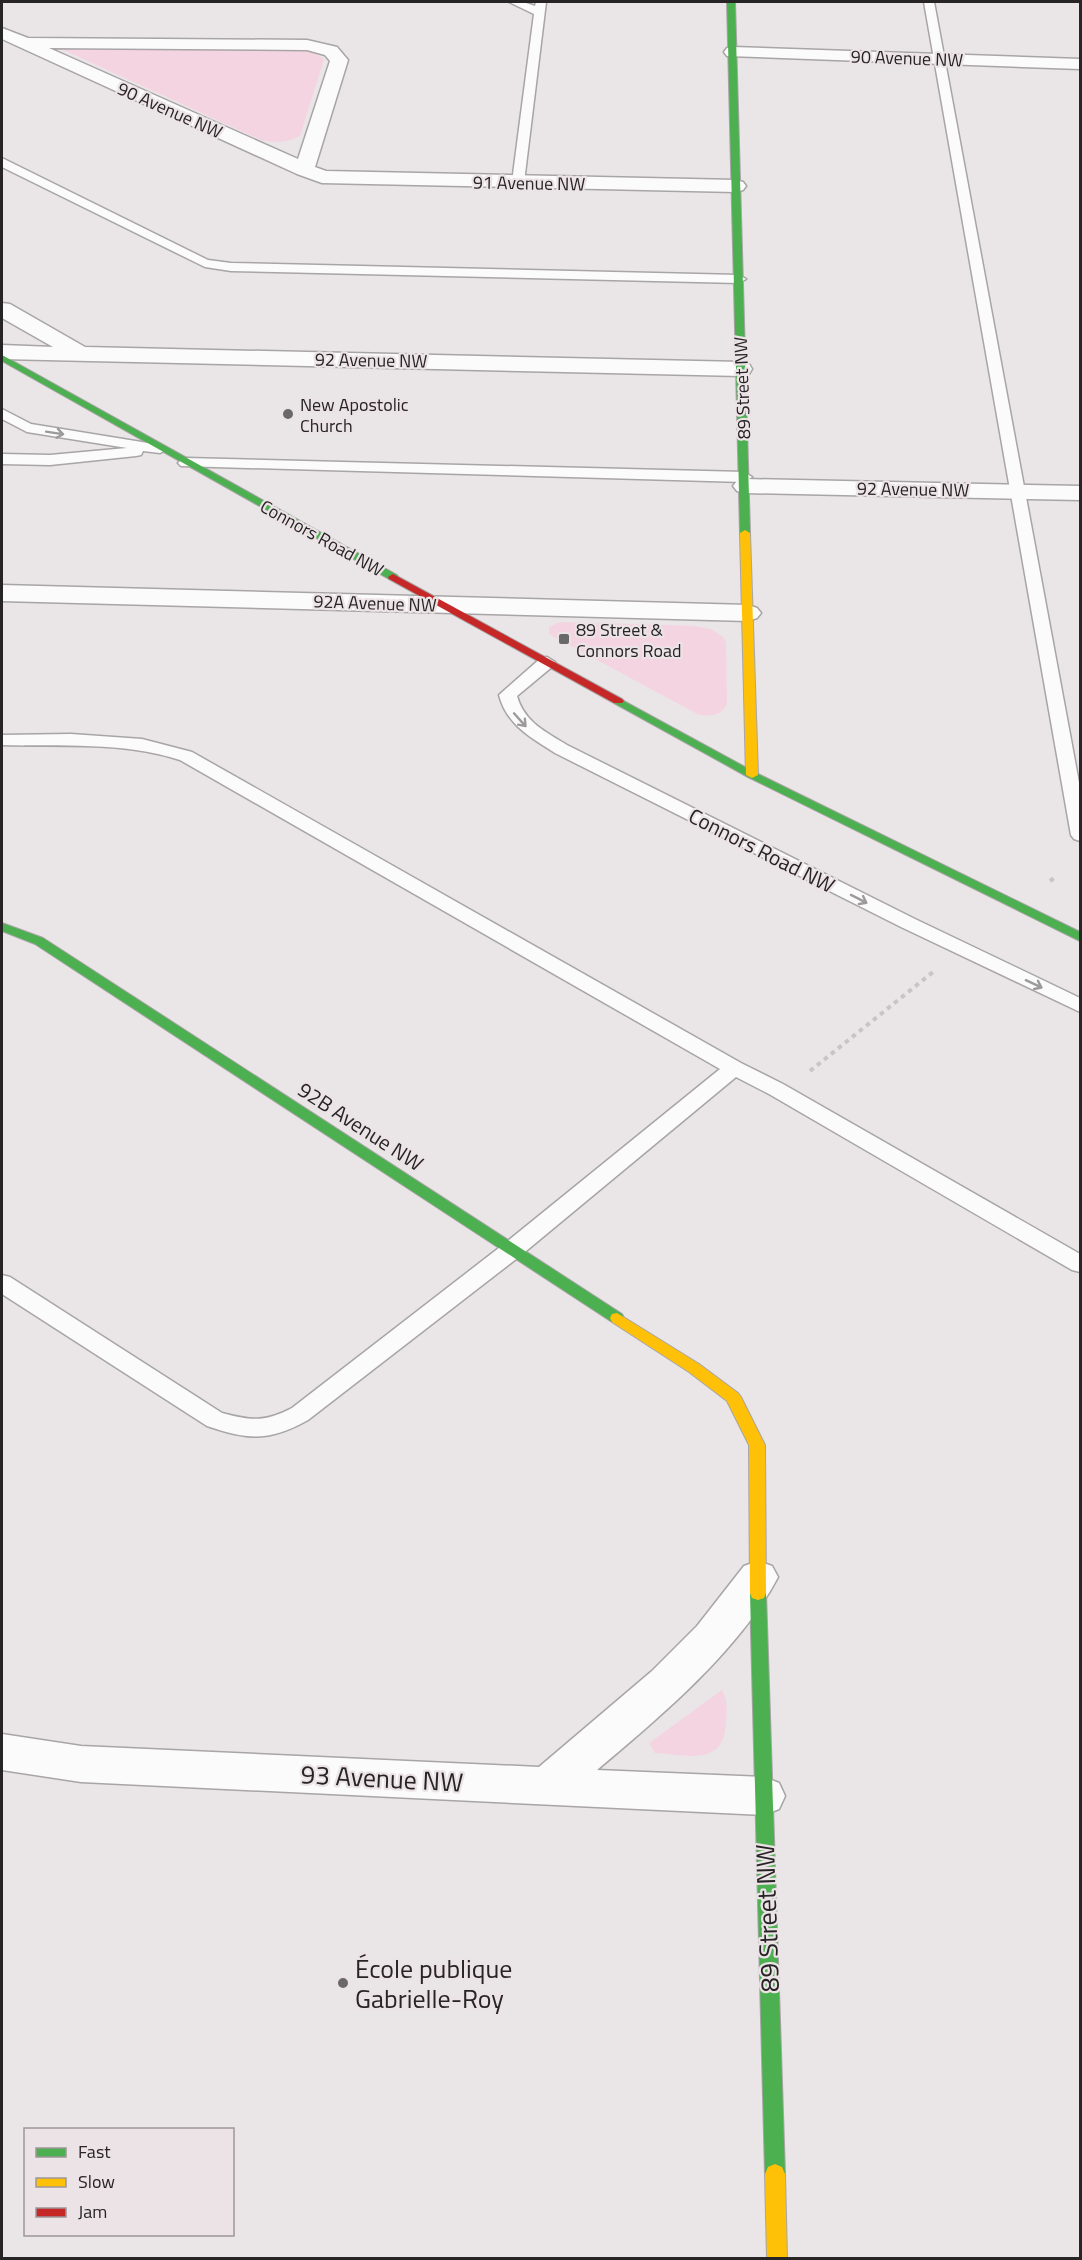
<svg xmlns="http://www.w3.org/2000/svg" width="1082" height="2260" viewBox="0 0 1082 2260" font-family="'Titillium Web',sans-serif">
	<style>
		.green { fill: #f5d4e1 }
		.lines { fill: none; stroke-linecap: round; stroke-linejoin: round }
		.lane-casing { stroke: #a8a5a6; stroke-width: 3 }
		.street-casing { stroke: #a8a5a6; stroke-width: 3 }
		.fast-casing { stroke: #a8a5a6; stroke-width: 2 }
		.slow-casing { stroke: #a8a5a6; stroke-width: 2 }
		.jam-casing { stroke: #a8a5a6; stroke-width: 2 }
		.path { stroke: #c7c5c5; stroke-width: 4; stroke-dasharray: 4.5 4.5; stroke-linecap: butt }
		.lane { fill: #fcfbfb; fill-rule: evenodd }
		.street { fill: #fcfbfb; fill-rule: evenodd }
		.fast { fill: #4caf50; fill-rule: evenodd }
		.slow { fill: #ffc107; fill-rule: evenodd }
		.jam { fill: #c62828; fill-rule: evenodd }
		.oneway { stroke: #9c9a9b }
		.poi-dot { fill: #6b6869; stroke: #ece3e6; stroke-width: 2 }
		.labels { text-anchor: middle; dominant-baseline: central; stroke-width: 4.5; stroke-linejoin: round; paint-order: stroke }
		.far-street-label { font-size: 18px; fill: #272425; stroke: #ece3e6 }
		.far-poi-label { font-size: 18px; fill: #272425; stroke: #ece3e6; text-anchor: start }
		.street-label { font-size: 21px; fill: #272425; stroke: #ece3e6 }
		.near-street-label { font-size: 26px; fill: #272425; stroke: #ece3e6 }
		.near-poi-label { font-size: 26px; fill: #272425; stroke: #ece3e6; text-anchor: start }
	</style>
	<rect width="100%" height="100%" fill="#eae5e7"/>
	<!-- green -->
	<path class="green" d="M59,48L302,51L317,54L324,59L300,136C287,143 275,143 261,140Z
		M560,622L694,626L711,629L723,637L726,642L727,704C721,716 712,716 699,715L549,634V627Z
		M722,1690C728,1701 727,1710 726,1722C724,1767 688,1755 655,1753L649,1743Z"/>
	<g class="lines">
		<!-- lane casing -->
		<g class="lane-casing">
			<path id="lane" d="M509,2H523L535,6L536,2H546L524,182L518,186L512,182L534,14Z
				M924,2H934L1080,788V841L1074,839L1071,835Z
				M2,158L208,260L231,263L739,275L746,279L739,283L231,271L205,267L2,167Z
				M2,409L31,424L160,445L167,449L160,453L143,451L141,455L136,456L50,465L2,464V454L50,455L127,448L27,432L2,419Z
				M186,458L744,472L752,477L744,482L181,466L178,463L181,460Z
				M547,657L555,662L553,666L517,696C524,722 546,732 567,745L915,919L1080,998V1012L901,927L555,753C530,737 507,725 499,695L541,658Z
				M71,734L142,739L192,752L741,1063L783,1084L1080,1254V1272L1072,1270L769,1094L736,1077L520,1256L308,1420C269,1442 248,1440 207,1426L2,1294V1275L10,1277L222,1413C252,1421 265,1422 292,1408L504,1244L720,1069L180,760C121,741 62,747 2,745V735Z"/>
		</g>
		<!-- street casing -->
		<g class="street-casing">
			<path id="street" d="M2,28L28,38L307,40L337,47L348,60L315,167L326,171L736,180L743,182L746,186L743,190L736,192L322,183L297,174L2,39ZM49,48L307,50L325,55L330,61L298,159Z
				M733,47L1080,59V69L727,56L724,52L727,48Z
				M2,303L10,304L85,347L741,362L749,364L752,369L749,374L741,376L2,359V345L53,347L2,318Z
				M745,479L1080,486V500L745,493L737,491L733,486L737,481Z
				M2,585L748,605L757,608L761,613L757,618L748,621L2,601Z
				M758,1561L772,1566L778,1577C740,1650 659,1718 597,1770L764,1777L779,1783L785,1796L779,1809L764,1815L81,1782L2,1770V1734L81,1746L539,1767L652,1671L697,1626L744,1566Z"/>
		</g>
		<!-- fast casing -->
		<g class="fast-casing">
			<path id="fast" d="M727,2H735L750,533L745,536L740,533Z
				M2,355L397,575L398,577L393,580L389,579L2,361Z
				M618,698L756,773L1080,932V941L748,777L614,703V699Z
				M2,923L43,938L622,1314L624,1318L622,1322H612L35,944L2,931Z
				M758,1586L764,1588L766,1593L785,2174L782,2181L775,2184L768,2181L765,2174L750,1593L752,1588Z"/>
		</g>
		<!-- slow casing -->
		<g class="slow-casing">
			<path id="slow" d="M745,530L750,533L758,775L752,778L746,775L740,533Z
				M617,1313L699,1364L738,1393L741,1397L765,1445L766,1593L764,1598L758,1600L752,1598L750,1593L749,1445L727,1401L689,1372L612,1322L610,1318L612,1314Z
				M775,2164L782,2167L785,2174L787,2258H767L765,2174L768,2167Z"/>
		</g>
		<!-- jam casing -->
		<g class="jam-casing">
			<path id="jam" d="M393,574L622,699L624,701L622,703H614L389,579L388,577Z"/>
		</g>
		<!-- path -->
		<path class="path" d="M1050,881L1057,876
			M810,1071L933,972"/>
		<!-- lane -->
		<use href="#lane" class="lane"/>
		<!-- street -->
		<use href="#street" class="street"/>
		<!-- fast -->
		<use href="#fast" class="fast"/>
		<!-- slow -->
		<use href="#slow" class="slow"/>
		<!-- jam -->
		<use href="#jam" class="jam"/>
	</g>
	<!-- one-way arrows -->
	<defs><path id="oneway-shaft" d="M-6 0H5M1.5-3L5.5 0L1.5 3" fill="none" stroke-width="1.6" stroke-linecap="round" stroke-linejoin="round" transform="scale(1.5)"/></defs>
	<g class="oneway">
		<use href="#oneway-shaft" transform="translate(55 433) rotate(9)"/>
		<use href="#oneway-shaft" transform="translate(520 720) rotate(48)"/>
		<use href="#oneway-shaft" transform="translate(859 899) rotate(27)"/>
		<use href="#oneway-shaft" transform="translate(1034 984) rotate(25)"/>
	</g>
	<!-- markers -->
	<g class="poi-dot">
		<circle cx="288" cy="414" r="6"/>
		<rect x="558" y="633" width="12" height="12" rx="3"/>
		<circle cx="343" cy="1983" r="6"/>
	</g>
	<g class="labels">
		<!-- far-street labels -->
		<g class="far-street-label">
			<text transform="translate(907 58) rotate(2)">90 Avenue NW</text>
			<text transform="translate(170 110) rotate(24)">90 Avenue NW</text>
			<text transform="translate(529 183) rotate(1)">91 Avenue NW</text>
			<text transform="translate(371 360) rotate(1)">92 Avenue NW</text>
			<text transform="translate(742 388) rotate(-92)">89 Street NW</text>
			<text transform="translate(913 489) rotate(1)">92 Avenue NW</text>
			<text transform="translate(322 538) rotate(29)">Connors Road NW</text>
			<text transform="translate(375 603) rotate(2)">92A Avenue NW</text>
		</g>
		<!-- far-poi labels -->
		<g class="far-poi-label">
			<text x="300" y="404">New Apostolic<tspan x="300" dy="21">Church</tspan></text>
			<text x="576" y="629">89 Street &amp;<tspan x="576" dy="21">Connors Road</tspan></text>
		</g>
		<!-- street labels -->
		<g class="street-label">
			<text transform="translate(762 850) rotate(27)">Connors Road NW</text>
			<text transform="translate(361 1126) rotate(33)">92B Avenue NW</text>
		</g>
		<!-- near-street labels -->
		<g class="near-street-label">
			<text transform="translate(382 1778) rotate(3)">93 Avenue NW</text>
			<text transform="translate(767 1918) rotate(-92)">89 Street NW</text>
		</g>
		<!-- near-poi labels -->
		<g class="near-poi-label">
			<text x="355" y="1968">École publique<tspan x="355" dy="30">Gabrielle-Roy</tspan></text>
		</g>
	</g>
	<!-- border -->
	<rect width="1082" height="2260" fill="none" stroke="#272425" stroke-width="6"/>
	<!-- legend -->
	<rect x="24" y="2128" width="210" height="108" fill="#ece3e6" stroke="#9d9799" stroke-width="1.5"/>
	<rect x="36" y="2148" width="30" height="9" fill="#4caf50" stroke="#9d9799" stroke-width="1.5"/>
	<text x="78" y="2158" font-size="18" fill="#272425">Fast</text>
	<rect x="36" y="2178" width="30" height="9" fill="#ffc107" stroke="#9d9799" stroke-width="1.5"/>
	<text x="78" y="2188" font-size="18" fill="#272425">Slow</text>
	<rect x="36" y="2208" width="30" height="9" fill="#c62828" stroke="#9d9799" stroke-width="1.5"/>
	<text x="78" y="2218" font-size="18" fill="#272425">Jam</text>
</svg>
